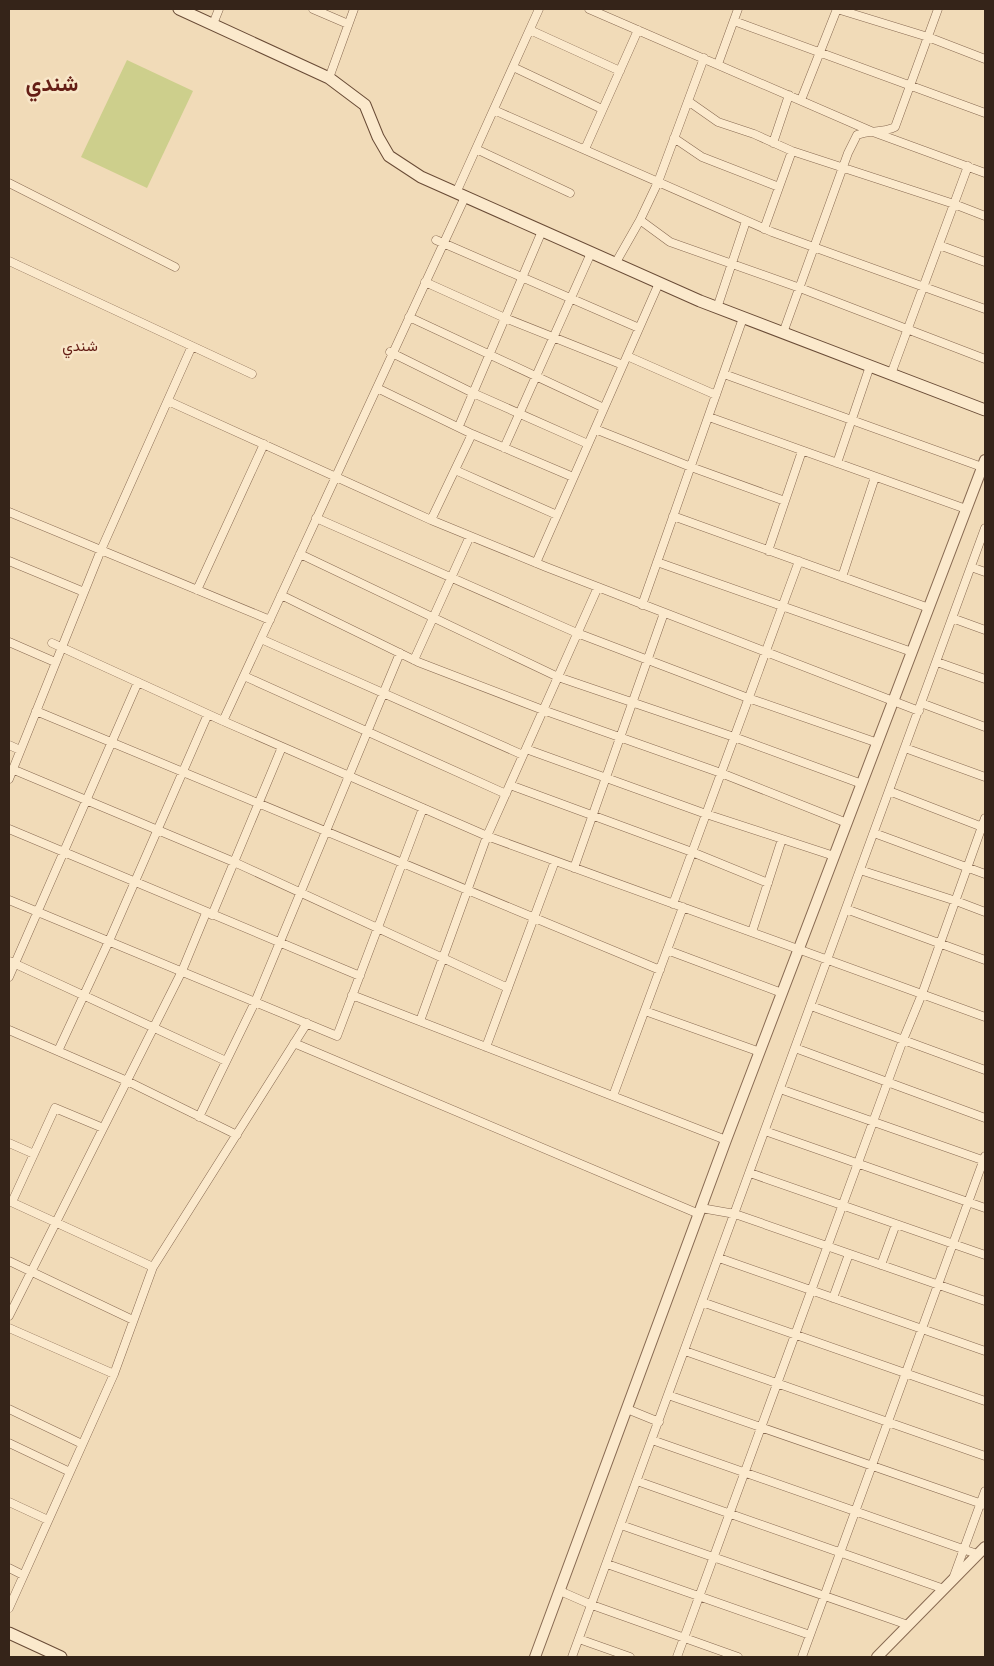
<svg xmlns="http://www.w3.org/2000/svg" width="994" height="1666" viewBox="0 0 994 1666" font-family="'Playfair Display',Vazirmatn,serif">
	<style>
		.green { fill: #cdcf8c }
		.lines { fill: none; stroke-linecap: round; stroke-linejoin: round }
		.minor-casing { stroke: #886a52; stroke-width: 9 }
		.tertiary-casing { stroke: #886a52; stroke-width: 12 }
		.secondary-casing { stroke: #694b36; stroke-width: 13 }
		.minor { stroke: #fbe9cc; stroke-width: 8 }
		.tertiary { stroke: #fbe9cc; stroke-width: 10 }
		.secondary { stroke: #fbe9cc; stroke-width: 11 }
		.labels { text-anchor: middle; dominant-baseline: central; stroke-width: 5; stroke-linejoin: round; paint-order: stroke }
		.quarter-label { font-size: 15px; fill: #651e15; stroke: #f8e6c8 }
		.town-label { font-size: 22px; font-weight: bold; fill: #651e15; stroke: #f8e6c8 }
	</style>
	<rect width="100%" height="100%" fill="#f1dbb8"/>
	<!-- green -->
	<path class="green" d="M127,60L193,91L147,188L81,157Z"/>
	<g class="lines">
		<!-- minor casing -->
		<g class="minor-casing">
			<path id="minor" d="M313,9L348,24
				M589,9L873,132L985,173
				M837,9L928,37L985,59
				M734,21L985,113
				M213,24L219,9
				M530,30L620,71
				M718,64L738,9
				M513,67L602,109
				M329,78L354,9
				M801,100L837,9
				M688,101L718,122L754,134L792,151L954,204L985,216
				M494,110L772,232L985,309
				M674,138L702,157L779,187
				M773,143L789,95
				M476,149L570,193
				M585,149L638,30
				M9,183L175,267
				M456,193L539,9
				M640,220L670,242L800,288L985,359
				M764,229L792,151
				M436,240L639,328
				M939,245L985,262
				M9,261L252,374
				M615,264L640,220L658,182L704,58
				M425,282L505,318L623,365
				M717,308L746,221
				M409,317L604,408
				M783,333L848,153L857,135C870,130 883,133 895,127L938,9
				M390,352L473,393L588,444
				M627,356L716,395
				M724,374L982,467
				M891,374L968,166
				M377,388L472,434L573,477
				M168,401L431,520L546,567L919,711
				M709,417L966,509
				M459,426L542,231
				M595,429L691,467L785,501
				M504,448L591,253
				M837,463L870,366
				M455,470L557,515
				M9,512L270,620
				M673,516L929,608
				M316,518L577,633L748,698L878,743
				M431,520L472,434
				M768,551L802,451
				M300,554L558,677L734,737L862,784
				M9,561L84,592
				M657,562L912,652
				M536,563L659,283
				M971,567L985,572
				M842,577L875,477
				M197,590L264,444
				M281,595L418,662L543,710L721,773L847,823
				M642,605L743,318
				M952,618L985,630
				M261,639L523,755
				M9,642L55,662
				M52,643L223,721L487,836L985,1017
				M414,660L470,536
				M937,662L985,679
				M244,676L506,794
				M921,703L985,727
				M36,711L660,970
				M223,721L465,197
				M9,745L20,750
				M905,748L985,777
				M526,749L706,814L834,856
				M12,769L234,862L508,988
				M9,779L101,550L192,346
				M510,785L692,852L768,883
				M889,791L985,828
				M9,829L360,976
				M874,833L985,874
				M574,868L664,613
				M860,870L956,901L985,912
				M9,900L337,1036L423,808
				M673,904L799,561
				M846,909L985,960
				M212,915L282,747
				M752,932L782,839
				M667,950L782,993
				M9,961L226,1061
				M9,977L138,682
				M352,995L726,1140
				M811,1006L985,1070
				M645,1011L760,1052
				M420,1021L487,836L598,587
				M9,1030L127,1081L237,1135
				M294,1043L699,1214
				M486,1047L555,861
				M795,1048L985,1118
				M58,1051L109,941L208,714
				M780,1089L985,1161
				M613,1096L683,907
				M199,1117L255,1002L400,653
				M765,1131L985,1208
				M9,1143L34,1154
				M750,1173L985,1255
				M9,1201L153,1267
				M12,1202L55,1108L103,1128
				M701,1208L735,1214L985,1301
				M719,1258L985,1351
				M9,1261L133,1320
				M881,1265L896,1224
				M833,1298L849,1254
				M702,1302L985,1401
				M9,1316L182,971L206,913
				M9,1328L114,1374
				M685,1351L985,1456
				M668,1395L985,1505
				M9,1409L82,1444
				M627,1409L659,1422
				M652,1440L977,1554
				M9,1443L70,1472
				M637,1481L944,1589
				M9,1502L48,1520
				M621,1525L908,1625
				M607,1564L810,1635
				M9,1568L23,1575
				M954,1576L985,1491
				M560,1591L592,1605L738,1657
				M9,1608L114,1374L153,1267L307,1023
				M579,1639L630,1657
				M572,1657L985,528
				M677,1657L903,1040L922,994L985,818
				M802,1657L985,1156"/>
		</g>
		<!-- tertiary casing -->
		<g class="tertiary-casing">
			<path id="tertiary" d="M535,1657L726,1140L985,460
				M877,1657L985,1547"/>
		</g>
		<!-- secondary casing -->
		<g class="secondary-casing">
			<path id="secondary" d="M179,9L329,78L365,105L378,137L389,156L421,177L700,301L985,410
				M9,1633L61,1657"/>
		</g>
		<!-- minor -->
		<use href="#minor" class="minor"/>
		<!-- tertiary -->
		<use href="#tertiary" class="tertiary"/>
		<!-- secondary -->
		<use href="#secondary" class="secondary"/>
	</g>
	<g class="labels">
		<!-- quarter labels -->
		<g class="quarter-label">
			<text x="80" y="345">شندي</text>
		</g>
		<!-- town labels -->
		<g class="town-label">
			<text x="52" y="82">شندي</text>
		</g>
	</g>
	<!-- border -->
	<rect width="994" height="1666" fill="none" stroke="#352419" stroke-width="20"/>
</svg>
